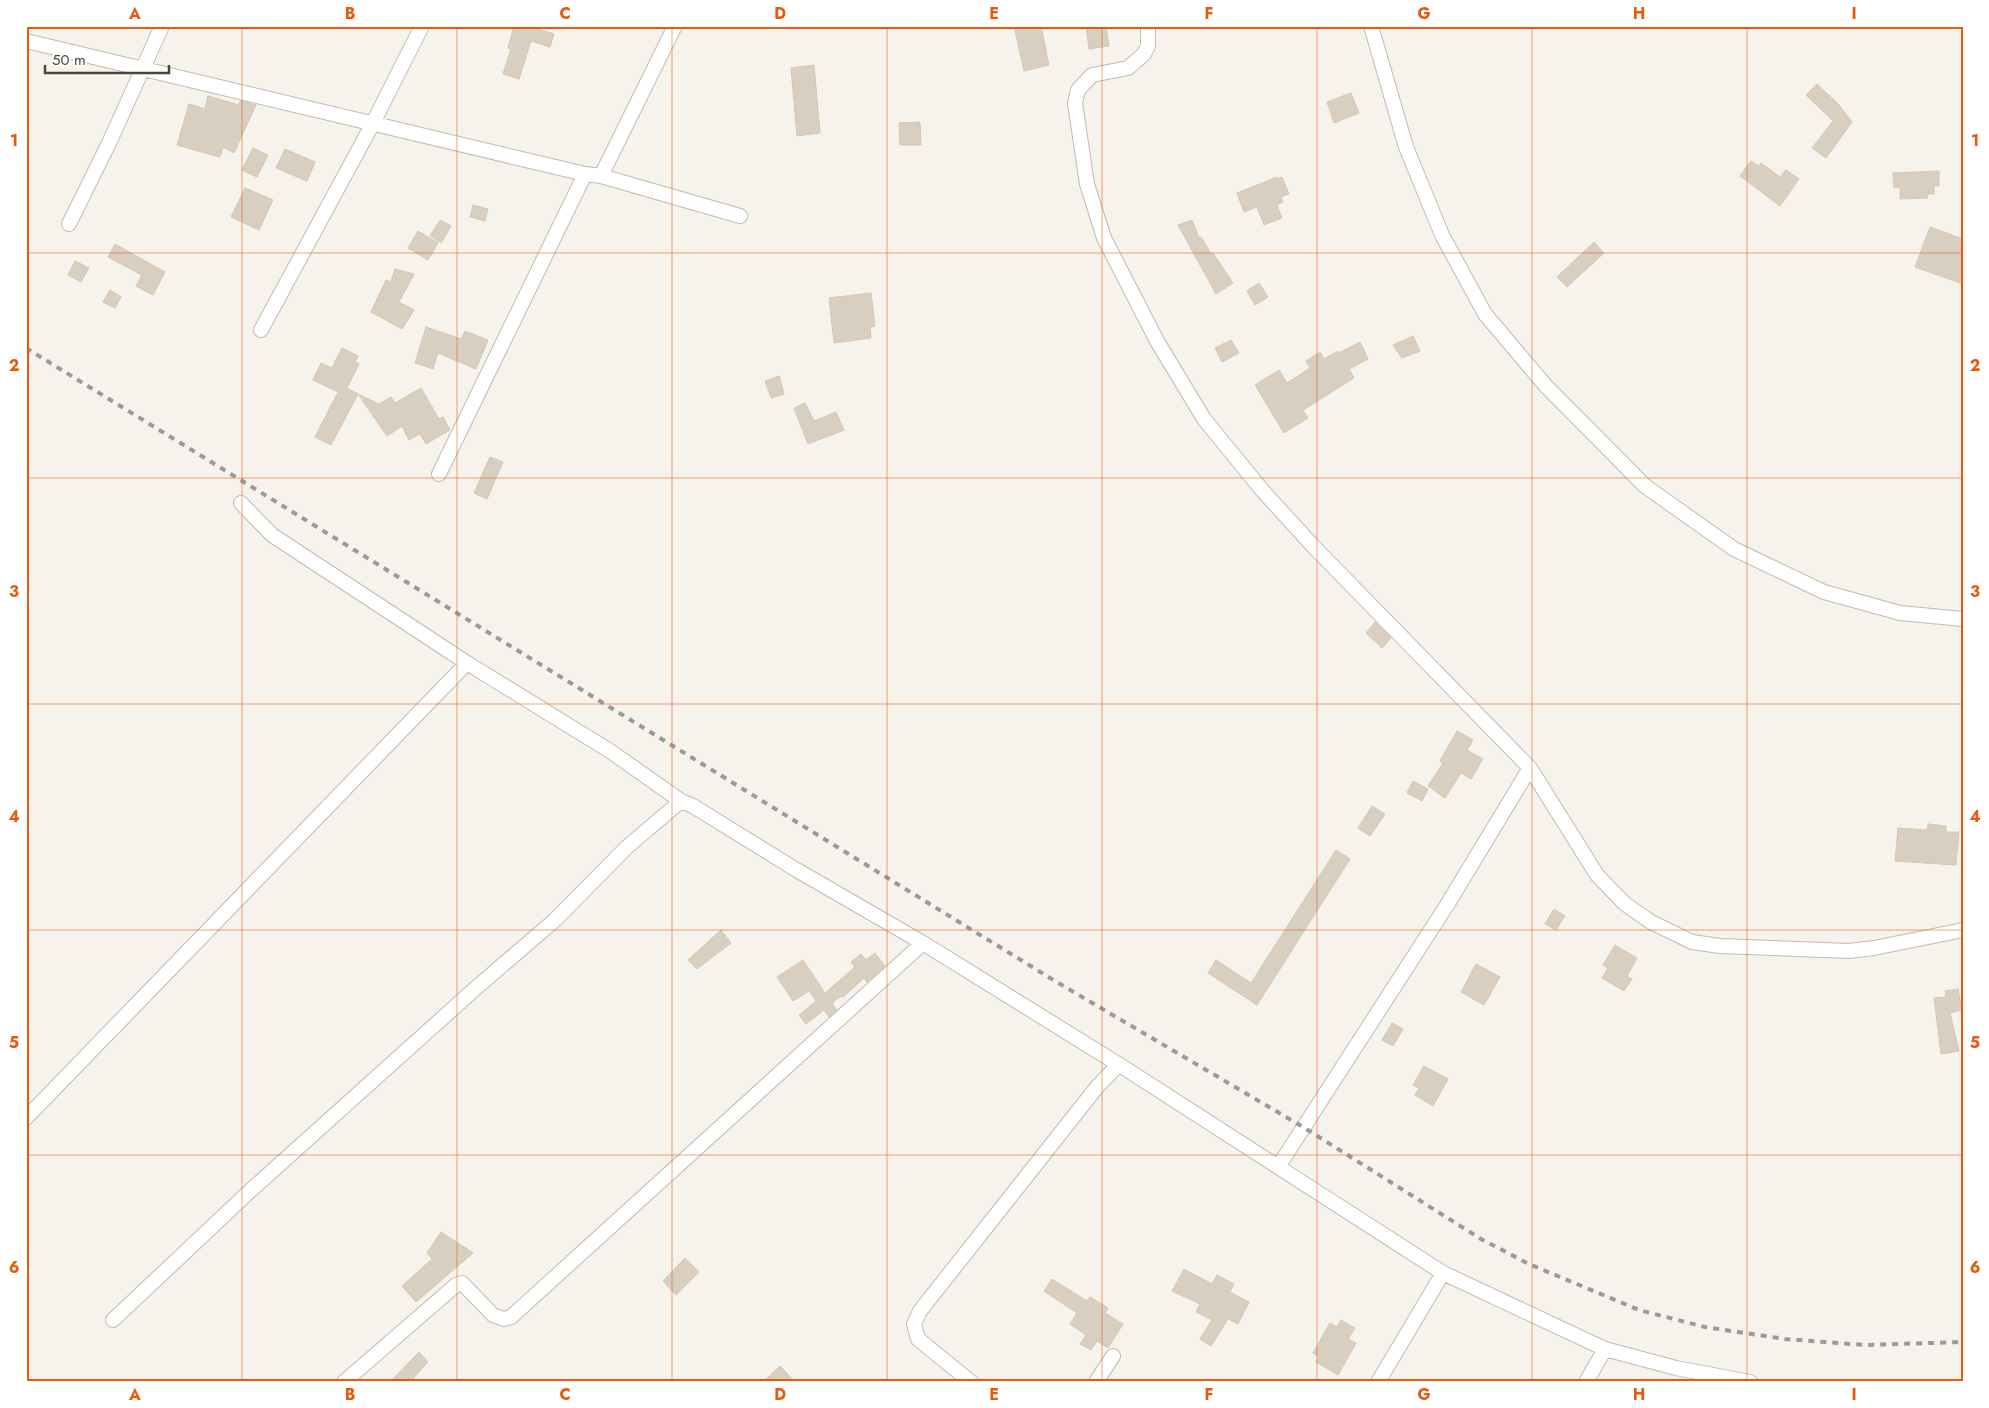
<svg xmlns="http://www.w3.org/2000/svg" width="1989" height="1408" viewBox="0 0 1989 1408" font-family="Jost,sans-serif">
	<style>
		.building { fill: #d8cfc1; stroke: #d3c7b4 }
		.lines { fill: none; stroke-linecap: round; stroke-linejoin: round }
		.street-casing { stroke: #c2bbae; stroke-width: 16 }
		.street { stroke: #fff; stroke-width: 14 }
		.rail { stroke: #9a9a9a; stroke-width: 4; stroke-dasharray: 6 6; stroke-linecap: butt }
		.grid { fill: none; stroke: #e8590c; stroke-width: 1; stroke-opacity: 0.55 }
		.neatline { fill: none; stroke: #e8590c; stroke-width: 2 }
		.grid-label { font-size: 16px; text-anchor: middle; font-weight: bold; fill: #e8590c }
	</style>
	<rect width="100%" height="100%" fill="#f6f3ec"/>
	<!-- building -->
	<path class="building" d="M514,26H538V29L554,34L550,47L531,41L519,79L503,74L511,49L508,48Z
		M1014,26H1041L1049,65L1024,71Z
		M1086,26H1106L1109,46L1089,49Z
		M814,65L820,133L797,136L791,68Z
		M1817,84L1838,104L1852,122L1826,158L1812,148L1833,121L1806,95Z
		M1351,93L1359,113L1334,123L1327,102Z
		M208,96L239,105L240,101L256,105L234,153L223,147L220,157L177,145L189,104L205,109Z
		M920,122L921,145H900L899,123Z
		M253,148L268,155L257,177L242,170Z
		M285,149L315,162L307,181L276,168Z
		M1751,161L1759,166L1761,163L1780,177L1786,170L1799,179L1780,206L1740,176Z
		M1939,171V186H1934V194H1927L1928,198L1900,199V187L1894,188L1893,173Z
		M1277,177V179L1282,177L1289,194L1281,197L1283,202L1277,205L1282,218L1264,225L1257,207L1244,212L1237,193Z
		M245,188L273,200L259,230L231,217Z
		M473,205L488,209L485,221L470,217Z
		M440,220L451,226L441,243L430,236Z
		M1192,220L1199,238L1201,237L1211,254L1213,253L1233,283L1216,294L1178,225Z
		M1930,227L1963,239V284L1915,267Z
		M418,231L438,243L428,260L408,248Z
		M1594,242L1604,253L1567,287L1557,277Z
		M115,244L165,272L153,295L136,286L142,275L108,257Z
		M75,261L89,268L81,282L68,275Z
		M395,269L414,274L399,302L414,310L402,329L371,312L386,280L391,282Z
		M1259,283L1268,297L1255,305L1247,291Z
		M110,290L121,297L115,308L103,302Z
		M871,293L875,326L870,327L871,338L834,343L829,298Z
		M426,327L461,339L465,331L488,340L476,369L438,353L433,369L415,363Z
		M1413,336L1420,351L1402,358L1393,345Z
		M1231,340L1239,353L1222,362L1215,348Z
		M1360,342L1368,359L1349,369L1354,378L1303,410L1308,418L1284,433L1255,385L1279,370L1287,383L1310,368L1306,361L1320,352L1324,359L1338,351L1339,353Z
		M342,348L358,356L355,362L359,364L347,388L358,394L331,445L315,437L338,392L313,380L321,363L332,368Z
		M779,376L784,394L771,398L765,381Z
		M421,388L439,419L443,417L450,430L426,444L420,434L409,440L402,426L387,436L358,394L379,404L391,397L395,403Z
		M805,403L814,421L836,412L844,430L808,444L794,408Z
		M490,457L503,462L487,499L474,493Z
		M1375,622L1391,638L1382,648L1366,633Z
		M1457,731L1473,740L1467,750L1483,759L1471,779L1461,773L1445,798L1428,786L1443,763L1440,761Z
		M1413,781L1428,789L1422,801L1407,793Z
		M1372,806L1385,814L1370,836L1358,828Z
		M1928,824L1946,826V832H1959L1956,865L1895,861L1898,828L1927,830Z
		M1336,850L1350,859L1257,1005L1208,973L1216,960L1251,983Z
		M1554,909L1565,916L1556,930L1545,924Z
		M721,930L731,943L697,969L688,960Z
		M1615,945L1637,958L1627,976L1632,979L1624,991L1602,978L1608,968L1603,965Z
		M875,953L885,966L867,982L864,978L843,997L841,996L832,1003L837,1010L829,1017L824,1010L806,1024L799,1015L816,1001L809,991L793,1001L777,977L803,960L825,993L855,967L851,962L861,954L866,960Z
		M1476,964L1500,977L1484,1005L1461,992Z
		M1958,989L1962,1010L1950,1013L1959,1051L1941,1054L1934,998L1946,997L1945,991Z
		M1392,1023L1403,1029L1393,1046L1382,1040Z
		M1424,1066L1448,1079L1433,1106L1415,1095L1419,1088L1413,1085Z
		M441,1232L473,1253L416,1302L402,1286L432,1259L427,1253Z
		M685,1258L699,1272L676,1295L663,1281Z
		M1184,1269L1212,1284L1217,1275L1234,1284L1230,1292L1249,1302L1238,1324L1228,1319L1211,1346L1200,1339L1212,1320L1196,1312L1200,1304L1172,1291Z
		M1052,1279L1087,1301L1090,1297L1108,1308L1105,1313L1123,1324L1108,1348L1097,1341L1091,1350L1080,1344L1086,1335L1070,1324L1077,1313L1044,1291Z
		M1341,1320L1355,1328L1348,1339L1356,1343L1338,1375L1316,1362L1319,1357L1313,1353L1330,1323L1337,1327Z
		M419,1352L428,1362L410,1382H390Z
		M780,1366L795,1382H763Z"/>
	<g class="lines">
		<!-- street casing -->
		<g class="street-casing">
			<path id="street" d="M1148,26V46L1144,54L1128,68L1092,75L1078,90L1075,103L1087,184L1104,238L1157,341L1204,419L1262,490L1313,546L1530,768L1597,875L1625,904L1651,922L1692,942L1720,946L1849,951L1874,948L1963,930
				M1371,26L1406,147L1442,235L1485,314L1545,385L1645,486L1734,549L1824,592L1900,613L1963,619
				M26,41L585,174L601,176L740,216
				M601,176L675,26
				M69,224L109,143L162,26
				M261,330L372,125L422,26
				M439,474L585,174
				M241,503L272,535L467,663L610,751L681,801L693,806L795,869L923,943L1126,1069L1443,1273L1605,1349L1676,1368L1750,1382
				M26,1118L467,663
				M1278,1167L1447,905L1530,768
				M113,1320L251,1190L477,987L555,920L627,847L681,801
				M344,1382L456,1285L462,1283L493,1315L504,1319L511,1317L923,943
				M971,1382L918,1339L914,1324L920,1311L1097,1087L1118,1065
				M1096,1382L1113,1356
				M1378,1382L1443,1273
				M1586,1382L1605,1349"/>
		</g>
		<!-- street -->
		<use href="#street" class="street"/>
		<!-- rail -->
		<path class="rail" d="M26,348L1055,981L1303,1127L1481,1239L1529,1264L1639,1310L1705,1327L1785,1339L1865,1345L1963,1342"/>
	</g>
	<!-- grid -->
	<path class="grid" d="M242,26V1382M457,26V1382M672,26V1382M887,26V1382M1102,26V1382M1317,26V1382M1532,26V1382M1747,26V1382M26,253H1963M26,478H1963M26,704H1963M26,930H1963M26,1155H1963"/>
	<!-- border -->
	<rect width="1989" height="1408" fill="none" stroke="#ffffff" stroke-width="55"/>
	<!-- scale -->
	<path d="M45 65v8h124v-8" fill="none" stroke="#4b4439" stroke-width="2.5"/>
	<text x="52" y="65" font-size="15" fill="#4b4439" stroke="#ffffff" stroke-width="4" paint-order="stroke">50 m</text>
	<rect x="28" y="28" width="1934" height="1352" class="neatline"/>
	<g class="grid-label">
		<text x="135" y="19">A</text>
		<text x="350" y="19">B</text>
		<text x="565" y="19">C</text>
		<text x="780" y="19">D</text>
		<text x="994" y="19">E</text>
		<text x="1209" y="19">F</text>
		<text x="1424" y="19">G</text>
		<text x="1639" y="19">H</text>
		<text x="1854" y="19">I</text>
		<text x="14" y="146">1</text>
		<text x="1975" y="146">1</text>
		<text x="14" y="371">2</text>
		<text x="1975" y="371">2</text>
		<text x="14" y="597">3</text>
		<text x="1975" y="597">3</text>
		<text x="14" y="822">4</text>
		<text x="1975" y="822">4</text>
		<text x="14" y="1048">5</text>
		<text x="1975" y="1048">5</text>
		<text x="14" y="1273">6</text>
		<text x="1975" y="1273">6</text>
		<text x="135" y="1400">A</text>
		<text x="350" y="1400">B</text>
		<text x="565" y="1400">C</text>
		<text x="780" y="1400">D</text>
		<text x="994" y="1400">E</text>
		<text x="1209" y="1400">F</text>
		<text x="1424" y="1400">G</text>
		<text x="1639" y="1400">H</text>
		<text x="1854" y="1400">I</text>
	</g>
</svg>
